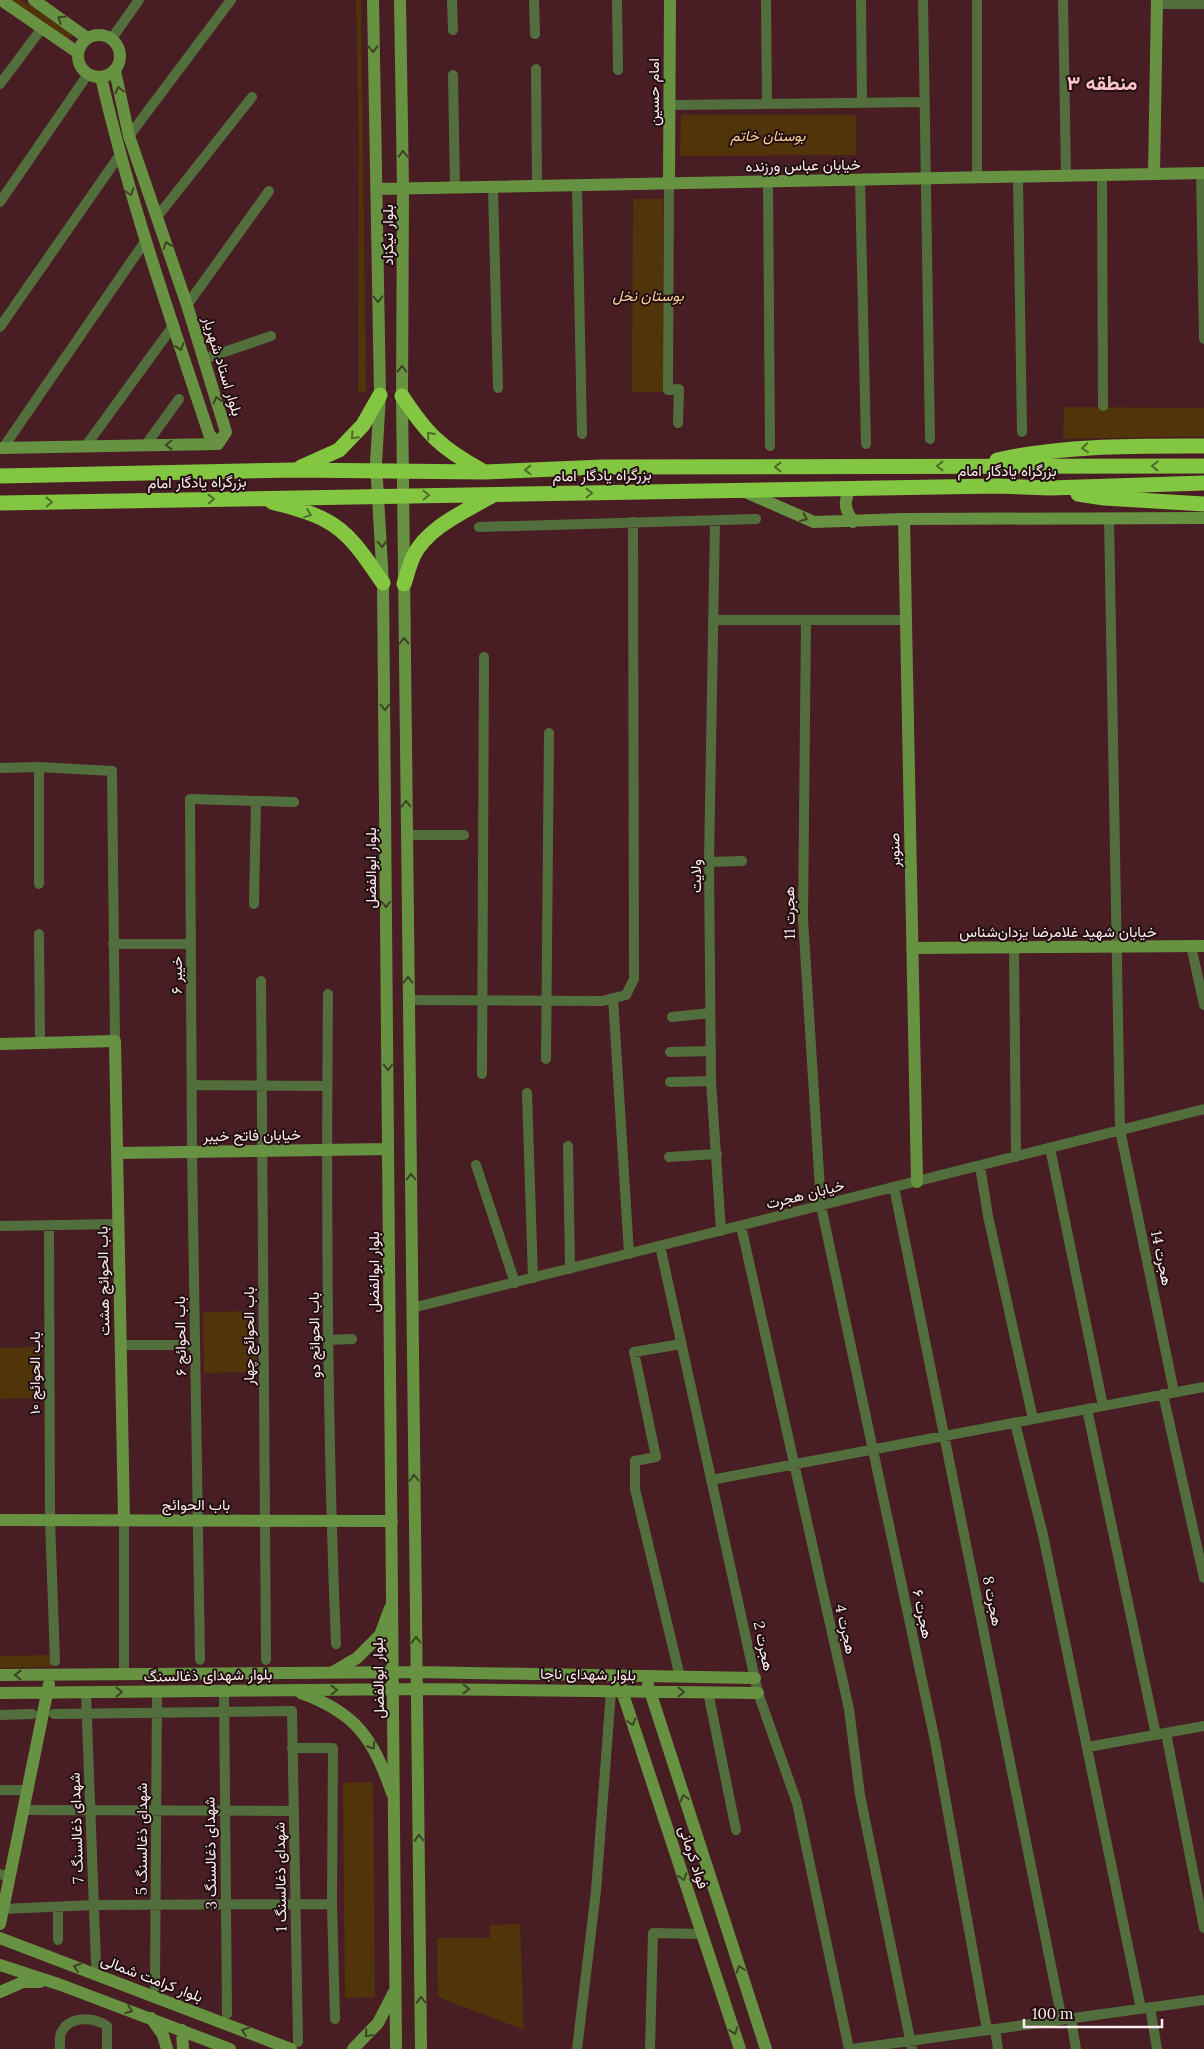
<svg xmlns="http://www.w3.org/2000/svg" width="1204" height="2049" viewBox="0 0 1204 2049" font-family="Lora,Vazirmatn,serif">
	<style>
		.green { fill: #513409 }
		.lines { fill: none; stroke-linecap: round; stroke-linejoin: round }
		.street { stroke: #536e3d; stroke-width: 10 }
		.secondary { stroke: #679241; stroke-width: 12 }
		.highway { stroke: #83c641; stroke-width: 15 }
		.oneway { stroke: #3e4324 }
		.oneway2 { stroke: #526a29 }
		.labels { text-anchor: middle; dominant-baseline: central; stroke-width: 4; stroke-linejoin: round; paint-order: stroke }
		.street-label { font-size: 15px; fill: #feecee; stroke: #220f11 }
		.park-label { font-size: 15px; font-style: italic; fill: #fdd098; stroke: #220f11 }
		.district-label { font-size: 20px; font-weight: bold; fill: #fcc3c8; stroke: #220f11 }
	</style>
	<rect width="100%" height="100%" fill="#481d24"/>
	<!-- green -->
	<path class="green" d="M8,0H22L73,35L66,41Z
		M356,0H361L366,392H358L359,150Z
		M681,115H856V155L680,156Z
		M633,199H663V392H632Z
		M1064,407L1204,408V436L1063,439Z
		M255,1311L257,1372L204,1373L203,1312Z
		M40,1347L42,1398L0,1399V1348Z
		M51,1655L52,1667L0,1668V1656Z
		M373,1782L375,1997L345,1998L343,1783Z
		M520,1924L524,2030L438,1997L437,1938H490V1925Z"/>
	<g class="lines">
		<!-- street -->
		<path class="street" d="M452,0L453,30
			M534,0L535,34
			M617,0L618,70
			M766,0L767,104
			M861,0L862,103
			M923,0L930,439
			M977,0V178
			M1063,0L1066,176
			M1157,4H1204
			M112,38L139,0
			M536,69L537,186
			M453,75L455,188
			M0,84L42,28
			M670,105L925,102
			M129,136L231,0
			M1201,173L1204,339
			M1102,175L1103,406
			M1018,177L1022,432
			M860,180L866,444
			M768,182L770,446
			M669,183L668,390L679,389L678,423
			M577,185L582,434
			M493,187L498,388
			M0,202L88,74
			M157,217L252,97
			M187,305L269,191
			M0,327L119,156
			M204,359L271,336
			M145,446L179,399
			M85,447L173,326
			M3,448L146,240
			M1109,518L1120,1130L1174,1392
			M715,520L709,862L711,1081L721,1231
			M479,527L756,519
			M714,620H905
			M806,620L803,919L821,1206L935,1741L987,2030
			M39,767V884
			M0,768L39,767L112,771L115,1041
			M407,835H464
			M709,862L742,861
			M254,904L256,801
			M39,934L40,1043
			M113,944H191
			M1191,946L1204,1005
			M1014,947L1016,1157
			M261,981L266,1660
			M328,994C326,1211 327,1427 336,1644
			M613,998L629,1254
			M409,1000L602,1001L626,995L634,979L633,522
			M672,1017L710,1013
			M670,1052L711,1051
			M546,1059L549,733
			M482,1074L484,657
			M670,1082L711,1081
			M192,1085L327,1086
			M527,1093L533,1278
			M568,1146L570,1269
			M1050,1148L1103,1406
			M669,1157L717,1154
			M476,1165L515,1283
			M980,1166L988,1216L1033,1419
			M894,1187L1062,2020
			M49,1225L50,1520L55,1661
			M0,1226L119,1224
			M741,1226L849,1709L860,1795L912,2049
			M660,1246L758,1693L797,1803L849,2049
			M412,1308L1204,1109
			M329,1340L352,1339
			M121,1345H195
			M1163,1394L1204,1578
			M1087,1409L1156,1735
			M1015,1423L1043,1535L1141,2009
			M711,1480L1204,1387
			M200,1660L192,1152L190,799L294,802
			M124,1675V1520
			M680,1677L635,1489V1461L656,1457L634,1352L681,1344
			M224,1691L227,2014
			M86,1692L96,1964
			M708,1692L736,1830
			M54,1714L292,1711L298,2042
			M0,1715L32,1714
			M1166,1733L1204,1928
			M1088,1747L1204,1726
			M292,1748H333L332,1904L335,2019
			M0,1790H28
			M24,1810L293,1811
			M0,1874L10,1877
			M3,1909L94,1905L332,1904
			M58,1940V1907
			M155,1987L157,1691
			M1150,2007L1157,2049
			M1071,2019L1076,2049
			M995,2029L998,2049
			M60,2049C60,2044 59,2037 61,2033C69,2015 94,2017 107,2026V2049
			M577,2049L596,1891L611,1691
			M650,2049L653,1933L702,1934
			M852,2049L1204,2000"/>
		<!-- secondary -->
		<path class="secondary" d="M1,0L77,52
			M34,0L87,38
			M373,0L380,395L376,463L383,583L396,2049
			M400,0L403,189L402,396L421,2049
			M78 56a21 21 0 1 1 42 0a21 21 0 1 1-42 0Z
			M115,71L129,136L187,305L226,432L218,444
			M101,77C129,199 170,316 209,434L218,444
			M1154,174L1157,0
			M669,183L670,0
			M376,189L1204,173
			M0,448L218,444
			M850,489C843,503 845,509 853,522
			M743,491L814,522L904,519L1204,518
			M904,519L917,1182
			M912,948L1204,946
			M0,1044L115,1041L124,1520
			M117,1153L388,1149
			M0,1520L392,1521
			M333,1672L357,1658L380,1635L390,1608
			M0,1675L417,1672L755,1678
			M620,1685L740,2049
			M648,1685L766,2049
			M0,1693L417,1689L758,1693
			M301,1693C357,1713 373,1739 392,1793
			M0,1924L49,1684
			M0,1938L291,2049
			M0,1965L61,1985L230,2049
			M0,1992L23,1982H40
			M151,2018L163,2035L167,2049
			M182,2030L183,2049
			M353,2049L378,2023L394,1992"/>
		<!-- highway -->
		<path class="highway" d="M402,396C427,434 441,448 481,470
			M997,460C1065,445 1134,446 1204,446
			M301,467L339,450L363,425L380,395
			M0,476L295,470L484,472L603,467L1204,466
			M1078,494L1104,498L1204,504
			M272,502C289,507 309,511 325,520C351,533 367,560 383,583
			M0,503L997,486L1050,488L1204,483
			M404,584C407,575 409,566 413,557C427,527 466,511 493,495"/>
	</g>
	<!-- one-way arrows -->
	<defs><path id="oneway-chevron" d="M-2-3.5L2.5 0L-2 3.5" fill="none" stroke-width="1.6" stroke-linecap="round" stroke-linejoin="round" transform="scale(1.25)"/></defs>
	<g class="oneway">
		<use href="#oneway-chevron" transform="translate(61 19) rotate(-145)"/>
		<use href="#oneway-chevron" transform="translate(373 49) rotate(89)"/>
		<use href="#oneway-chevron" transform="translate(119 90) rotate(-103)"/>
		<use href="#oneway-chevron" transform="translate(403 154) rotate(-91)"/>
		<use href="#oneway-chevron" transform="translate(130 192) rotate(72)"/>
		<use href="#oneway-chevron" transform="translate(167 245) rotate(-109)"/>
		<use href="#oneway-chevron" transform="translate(378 299) rotate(89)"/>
		<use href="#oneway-chevron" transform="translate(180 347) rotate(71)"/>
		<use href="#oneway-chevron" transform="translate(402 369) rotate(-89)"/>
		<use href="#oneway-chevron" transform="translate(217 400) rotate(-107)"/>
		<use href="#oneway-chevron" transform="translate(169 445) rotate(179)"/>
		<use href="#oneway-chevron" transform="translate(804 518) rotate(24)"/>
		<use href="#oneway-chevron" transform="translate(382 544) rotate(88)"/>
		<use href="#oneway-chevron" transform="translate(404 641) rotate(-91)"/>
		<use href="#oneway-chevron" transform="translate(385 707) rotate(89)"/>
		<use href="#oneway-chevron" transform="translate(406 804) rotate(-91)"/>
		<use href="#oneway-chevron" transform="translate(386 904) rotate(90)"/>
		<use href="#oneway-chevron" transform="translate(408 980) rotate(-91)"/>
		<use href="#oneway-chevron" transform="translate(388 1067) rotate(90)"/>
		<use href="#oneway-chevron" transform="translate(411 1177) rotate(-91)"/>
		<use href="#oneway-chevron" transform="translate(414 1478) rotate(-91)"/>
		<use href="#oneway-chevron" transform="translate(416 1640) rotate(-91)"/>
		<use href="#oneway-chevron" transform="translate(18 1675) rotate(180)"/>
		<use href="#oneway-chevron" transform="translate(466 1689) rotate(1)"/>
		<use href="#oneway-chevron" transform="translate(334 1690) rotate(-1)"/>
		<use href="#oneway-chevron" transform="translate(119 1692) rotate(-1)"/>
		<use href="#oneway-chevron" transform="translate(681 1692) rotate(1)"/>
		<use href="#oneway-chevron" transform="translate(632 1722) rotate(72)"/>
		<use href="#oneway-chevron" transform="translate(372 1746) rotate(58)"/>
		<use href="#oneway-chevron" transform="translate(684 1798) rotate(-108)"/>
		<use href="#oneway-chevron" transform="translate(419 1838) rotate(-91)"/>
		<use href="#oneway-chevron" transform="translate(683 1877) rotate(72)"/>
		<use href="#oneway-chevron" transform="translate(77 1967) rotate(-160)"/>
		<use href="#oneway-chevron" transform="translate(740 1969) rotate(-108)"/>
		<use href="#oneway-chevron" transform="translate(421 2000) rotate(-91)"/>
		<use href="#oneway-chevron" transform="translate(129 2010) rotate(20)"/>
		<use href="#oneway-chevron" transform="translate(245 2031) rotate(-159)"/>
		<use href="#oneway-chevron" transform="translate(734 2031) rotate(72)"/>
		<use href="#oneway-chevron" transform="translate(368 2034) rotate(131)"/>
	</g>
	<g class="oneway2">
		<use href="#oneway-chevron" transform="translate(430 435) rotate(-132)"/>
		<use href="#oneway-chevron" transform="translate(354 436) rotate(133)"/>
		<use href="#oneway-chevron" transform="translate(1085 448) rotate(175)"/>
		<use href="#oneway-chevron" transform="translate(940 466) rotate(180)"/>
		<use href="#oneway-chevron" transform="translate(1155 466) rotate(180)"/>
		<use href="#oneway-chevron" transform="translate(778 467) rotate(180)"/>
		<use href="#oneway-chevron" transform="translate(528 470) rotate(178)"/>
		<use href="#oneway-chevron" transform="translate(589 493) rotate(-1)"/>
		<use href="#oneway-chevron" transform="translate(426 495) rotate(-1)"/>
		<use href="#oneway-chevron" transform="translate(211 499) rotate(-1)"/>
		<use href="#oneway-chevron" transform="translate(49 502) rotate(-1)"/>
		<use href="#oneway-chevron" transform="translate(308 514) rotate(19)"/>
	</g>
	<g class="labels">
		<!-- street labels -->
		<g class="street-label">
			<text transform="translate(653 92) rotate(-90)">امام حسین</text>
			<text transform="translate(803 165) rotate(-1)">خیابان عباس ورزنده</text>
			<text transform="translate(387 235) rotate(-90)">بلوار نیکزاد</text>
			<text transform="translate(223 366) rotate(73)">بلوار استاد شهریار</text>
			<text x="1007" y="470">بزرگراه یادگار امام</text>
			<text transform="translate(602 475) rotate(-1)">بزرگراه یادگار امام</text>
			<text transform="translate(197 482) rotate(-1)">بزرگراه یادگار امام</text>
			<text transform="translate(894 850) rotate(-91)">صنوبر</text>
			<text transform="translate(370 868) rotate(-90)">بلوار ابوالفضل</text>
			<text transform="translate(695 876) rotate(-90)">ولایت</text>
			<text transform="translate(789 913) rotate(-91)">هجرت 11</text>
			<text x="1058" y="931">خیابان شهید غلامرضا یزدان‌شناس</text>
			<text transform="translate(176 975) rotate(-90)">خیبر ۶</text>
			<text transform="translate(252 1135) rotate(-1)">خیابان فاتح خیبر</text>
			<text transform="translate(805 1194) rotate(-14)">خیابان هجرت</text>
			<text transform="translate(1162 1258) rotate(78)">هجرت 14</text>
			<text transform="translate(373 1272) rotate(-90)">بلوار ابوالفضل</text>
			<text transform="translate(103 1281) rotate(-91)">باب الحوائج هشت</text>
			<text transform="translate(314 1335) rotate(-91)">باب الحوائج دو</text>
			<text transform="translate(180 1336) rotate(-91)">باب الحوائج ۶</text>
			<text transform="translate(248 1336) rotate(-90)">باب الحوائج چهار</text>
			<text transform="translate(34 1373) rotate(-90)">باب الحوائج ۱۰</text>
			<text x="196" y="1504">باب الحوائج</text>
			<text transform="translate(993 1601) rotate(79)">هجرت 8</text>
			<text transform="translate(923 1614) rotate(78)">هجرت ۶</text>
			<text transform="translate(846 1629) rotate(77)">هجرت 4</text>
			<text transform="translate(764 1646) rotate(78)">هجرت 2</text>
			<text transform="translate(588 1674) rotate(1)">بلوار شهدای ناجا</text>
			<text transform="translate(208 1675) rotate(-1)">بلوار شهدای ذغالسنگ</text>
			<text transform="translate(378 1678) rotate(-91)">بلوار ابوالفضل</text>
			<text transform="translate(76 1828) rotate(-92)">شهدای ذغالسنگ 7</text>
			<text transform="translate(141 1839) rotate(-90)">شهدای ذغالسنگ 5</text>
			<text transform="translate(210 1853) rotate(-91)">شهدای ذغالسنگ 3</text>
			<text transform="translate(694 1857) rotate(72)">فواد کرمانی</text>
			<text transform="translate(280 1877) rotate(-91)">شهدای ذغالسنگ 1</text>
			<text transform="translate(152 1978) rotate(21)">بلوار کرامت شمالی</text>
		</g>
		<!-- park labels -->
		<g class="park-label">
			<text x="768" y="135">بوستان خاتم</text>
			<text x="648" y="295">بوستان نخل</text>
		</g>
		<!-- district labels -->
		<g class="district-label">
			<text x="1102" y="82">منطقه ۳</text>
		</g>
	</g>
	<!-- scale -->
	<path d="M1024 2019v8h138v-8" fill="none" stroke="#feecee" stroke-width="2.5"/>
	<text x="1032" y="2019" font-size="15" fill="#feecee" stroke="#220f11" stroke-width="4" paint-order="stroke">100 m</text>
</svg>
